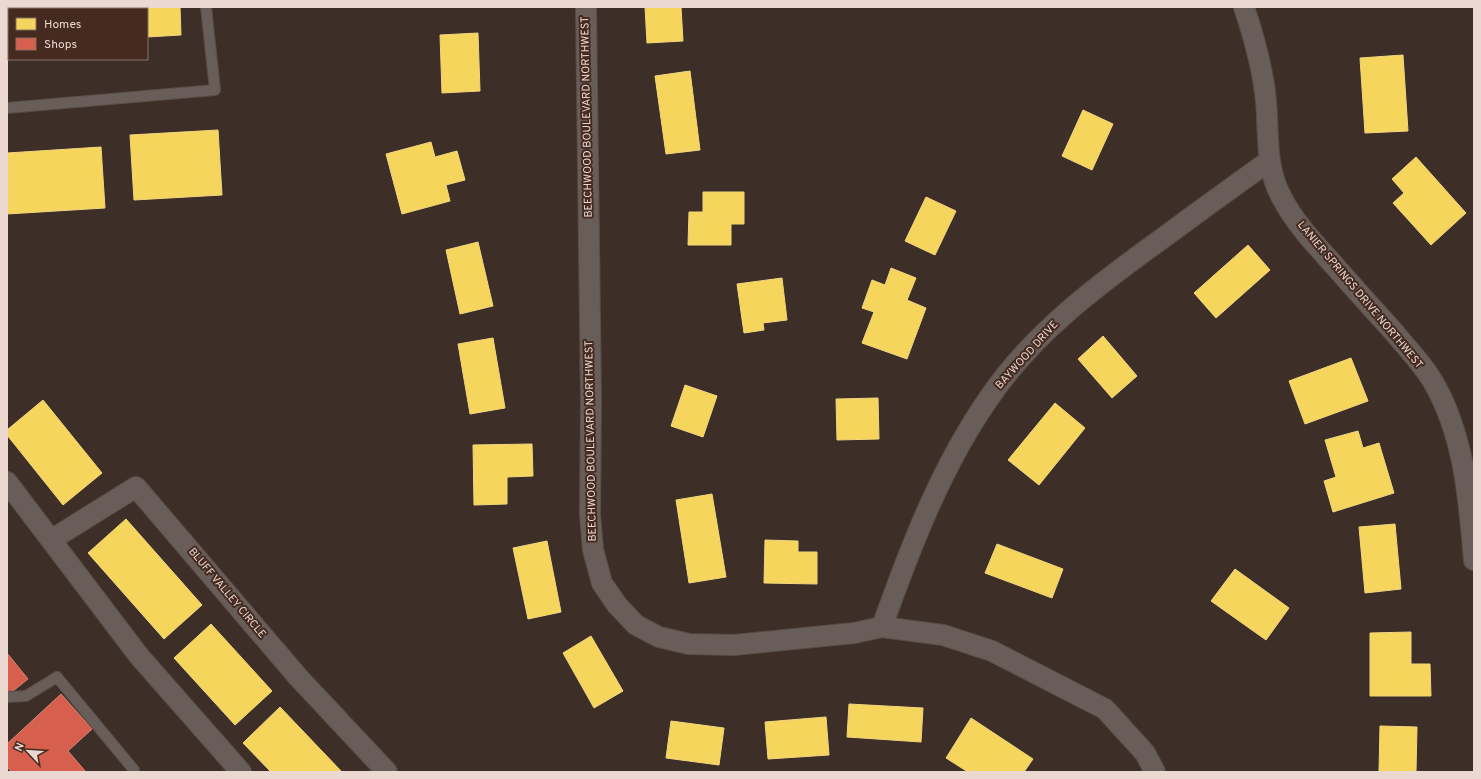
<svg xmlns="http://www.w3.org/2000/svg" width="1481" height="779" viewBox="0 0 1481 779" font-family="Overpass,sans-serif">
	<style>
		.homes { fill: #f6d55c; stroke: #f2d67f }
		.shops { fill: #d6604d; stroke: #dc8475 }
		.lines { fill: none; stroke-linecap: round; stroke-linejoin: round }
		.service-casing { stroke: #5a4d47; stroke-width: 12 }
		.minor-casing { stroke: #5a4d47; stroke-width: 22 }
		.service { stroke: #685d58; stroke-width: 10 }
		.minor { stroke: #685d58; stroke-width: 20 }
		.labels { text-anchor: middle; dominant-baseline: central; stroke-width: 4; stroke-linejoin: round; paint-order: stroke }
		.street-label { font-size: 11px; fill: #ead8d1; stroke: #452a20 }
	</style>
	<rect width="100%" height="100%" fill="#3d2e28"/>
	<!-- homes -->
	<path class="homes" d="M7,7H180L181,35L147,37V9H9V46H7Z
		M645,7H681L683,41L647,43Z
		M478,33L480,91L442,93L440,35Z
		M1403,55L1408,131L1365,133L1360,58Z
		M690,71L700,150L666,154L655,76Z
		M1083,110L1113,124L1092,170L1062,156Z
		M218,130L222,195L134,200L130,135Z
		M431,142L435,157L457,151L465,180L446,185L450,201L402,214L386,154Z
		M101,147L105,208L7,214V153Z
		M1416,157L1466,213L1431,245L1393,203L1404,193L1392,179Z
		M703,192H744V224H731V245H688L689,212H703Z
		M926,197L956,211L935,255L905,241Z
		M478,242L493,306L460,314L446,250Z
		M1248,245L1270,270L1216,318L1194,293Z
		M891,268L916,278L907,300L926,308L907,359L862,343L874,312L862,308L872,280L885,285Z
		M782,278L787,320L763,323L764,330L744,333L737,284Z
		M1103,336L1137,376L1112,398L1078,359Z
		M493,338L505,408L470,414L458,344Z
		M1351,358L1368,401L1305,424L1289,381Z
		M685,385L717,396L703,437L671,426Z
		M878,398L879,439L837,440L836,399Z
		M43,400L102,473L63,505L7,435V430Z
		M1055,403L1085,428L1039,485L1008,460Z
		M1358,431L1363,448L1379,443L1394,493L1333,512L1324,481L1336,477L1325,440Z
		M532,444L533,476L507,477V504L474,505L473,445Z
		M712,494L726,577L689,583L676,500Z
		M126,519L202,605L164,639L88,553Z
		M1395,524L1401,589L1365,593L1359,527Z
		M765,540L798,541V552H817V584L764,583Z
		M547,541L561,612L528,619L513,548Z
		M997,544L1063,569L1052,598L985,573Z
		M1235,569L1289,608L1266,640L1211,601Z
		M211,624L272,691L235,725L174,658Z
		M1411,632V664H1430L1431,696H1370V633Z
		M591,636L623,691L594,708L563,653Z
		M849,704L923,708L921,742L847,737Z
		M280,707L342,772H271L243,743Z
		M826,717L829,755L768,759L765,722Z
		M971,718L1033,759L1024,772H968L946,758Z
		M671,721L724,728L719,765L666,758Z
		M1380,726L1417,727L1416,772H1379Z"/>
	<!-- shops -->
	<path class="shops" d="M7,653L28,679L8,695L7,694Z
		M61,694L92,729L68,751L86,772H12L7,767V744Z"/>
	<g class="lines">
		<!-- service casing -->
		<g class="service-casing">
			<path id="service" d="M7,108L215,90L206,7
				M7,697L26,696L57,677L134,770"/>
		</g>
		<!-- minor casing -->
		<g class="minor-casing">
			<path id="minor" d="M586,7L591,400L590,515L593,550L602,583L617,605L636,625L659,637L689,644L734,645L854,633L882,627L943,635L992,651L1105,709L1145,753L1155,772
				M1244,7C1254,37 1263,69 1266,101C1269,134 1265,168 1282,198C1295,223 1314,243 1333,264C1353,287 1373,309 1393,331C1406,347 1421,362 1432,380C1464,433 1469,499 1474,560
				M7,482L139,656L241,772
				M51,540L136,487L298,677L387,772
				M882,627C910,548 941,467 989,398C1034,332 1099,284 1163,238C1198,212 1234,186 1269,161"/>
		</g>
		<!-- service -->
		<use href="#service" class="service"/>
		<!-- minor -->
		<use href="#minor" class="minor"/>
	</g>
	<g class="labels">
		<!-- street labels -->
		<g class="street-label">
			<text transform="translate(587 117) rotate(-91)">BEECHWOOD BOULEVARD NORTHWEST</text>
			<text transform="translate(1360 295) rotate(50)">LANIER SPRINGS DRIVE NORTHWEST</text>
			<text transform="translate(1027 355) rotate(-48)">BAYWOOD DRIVE</text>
			<text transform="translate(591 441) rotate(-91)">BEECHWOOD BOULEVARD NORTHWEST</text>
			<text transform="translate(227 593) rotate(50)">BLUFF VALLEY CIRCLE</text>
		</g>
	</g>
	<!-- border -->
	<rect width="1481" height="779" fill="none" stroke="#ead8d1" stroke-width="16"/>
	<!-- legend -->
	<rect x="8" y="8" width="140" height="52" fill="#452a20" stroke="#877067"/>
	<rect x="16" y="18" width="20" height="12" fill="#f6d55c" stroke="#877067"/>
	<text x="44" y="28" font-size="12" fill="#ead8d1">Homes</text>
	<rect x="16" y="38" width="20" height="12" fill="#d6604d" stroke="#877067"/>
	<text x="44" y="48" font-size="12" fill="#ead8d1">Shops</text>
	<!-- north arrow -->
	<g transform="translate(28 751) rotate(295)" stroke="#452a20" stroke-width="3" paint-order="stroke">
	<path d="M0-3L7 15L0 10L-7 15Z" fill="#ead8d1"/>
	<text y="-6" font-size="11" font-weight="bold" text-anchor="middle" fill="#ead8d1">N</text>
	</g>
</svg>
